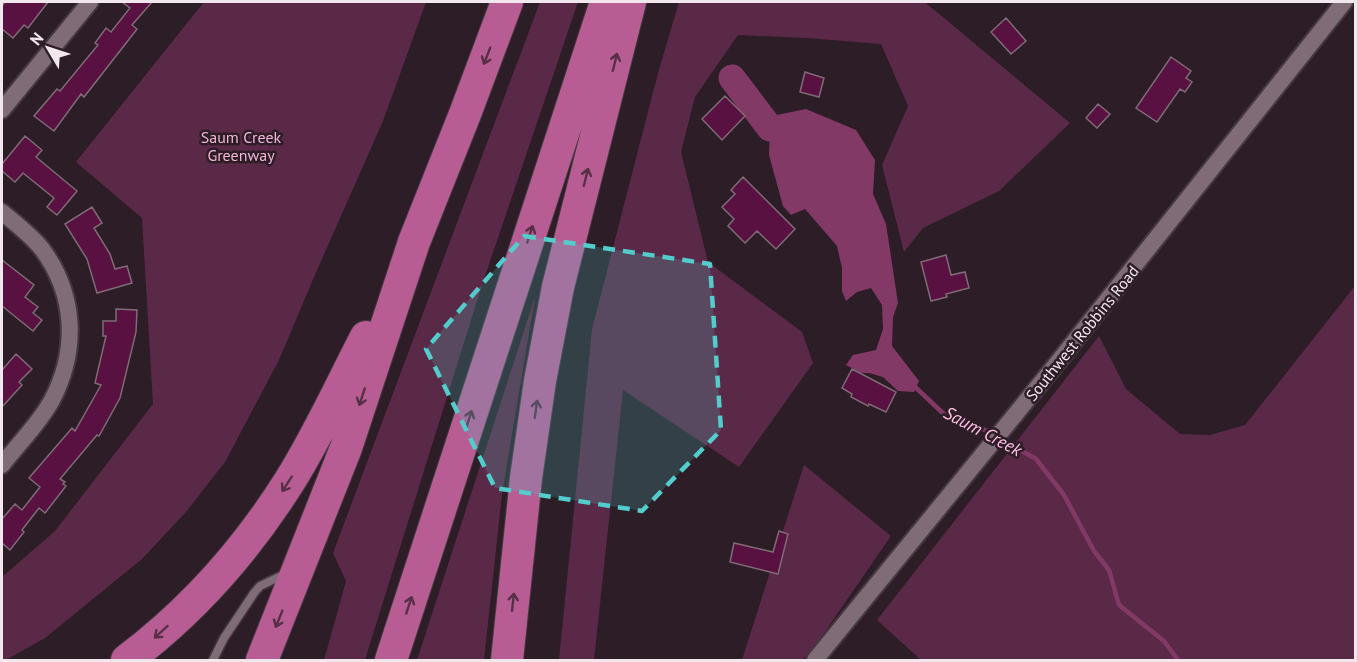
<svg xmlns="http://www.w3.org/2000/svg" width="1357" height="662" viewBox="0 0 1357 662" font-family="'PT Sans',sans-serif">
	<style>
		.green { fill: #5a2947 }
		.water { fill: #833966 }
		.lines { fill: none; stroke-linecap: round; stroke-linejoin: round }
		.stream { stroke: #833966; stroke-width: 4.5 }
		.river { stroke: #833966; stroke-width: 27 }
		.building { fill: #581140; stroke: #7f6b76; stroke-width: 1.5 }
		.service-casing { stroke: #463840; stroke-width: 11 }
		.minor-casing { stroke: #463840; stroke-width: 20 }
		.motorway-casing { stroke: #463840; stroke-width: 34 }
		.service { stroke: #806c77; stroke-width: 8 }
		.minor { stroke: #806c77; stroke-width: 16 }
		.motorway { stroke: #b85d94; stroke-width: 32 }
		.oneway { stroke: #573047 }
		.marked { fill: #52cdcc; fill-opacity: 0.2; stroke: #52cdcc; stroke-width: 4.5; stroke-dasharray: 12 8; stroke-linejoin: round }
		.labels { text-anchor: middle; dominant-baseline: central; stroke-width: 5; stroke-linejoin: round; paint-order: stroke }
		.park-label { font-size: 16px; fill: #f4b4d7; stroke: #2d1d26 }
		.street-label { font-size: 16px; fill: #f2e7ed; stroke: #2d1d26 }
		.water-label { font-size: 18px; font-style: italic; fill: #ffbee2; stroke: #2d1d26 }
	</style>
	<rect width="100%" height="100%" fill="#2d1d26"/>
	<!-- green -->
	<path class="green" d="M204,2H426L383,121L314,277L279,360L225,462L186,512L142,559L45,638L6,660H2V577L55,531L153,404L142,218L76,162Z
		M540,2H578L482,285L373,634L365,660H324L346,581L333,553Z
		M679,2H927L926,3L1070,123L999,191L923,228L904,252L882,165L908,106L881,44L807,38L738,35L695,97L681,152L708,262L802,332L813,363L739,467L623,390L594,660H559L592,329L658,73Z
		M1355,286V660H921L877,620L1099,336L1126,389L1180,434L1210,435L1245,425Z
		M535,297L502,494L484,660H417Z
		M804,465L891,536L813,649L802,660H742Z"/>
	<!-- water -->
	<path class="water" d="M806,109L856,130L875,160L873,194L886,224L898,303L893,317L892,346L919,381L914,392L898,391L883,377L869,373H861L846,365L853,355L876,350L883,329L882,305L871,288L857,292L846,301L842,291V268L837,246L805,209L791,215L783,206L769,155L770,128L772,116Z"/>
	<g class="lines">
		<!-- stream -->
		<path class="stream" d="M913,385L947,417L985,430L994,435
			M1001,439L1036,459L1064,495L1094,551L1109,570L1119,605L1164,641L1178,660"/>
		<!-- river -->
		<path class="river" d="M732,78L770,128"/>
	</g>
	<!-- building -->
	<path class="building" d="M5,2H48L28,28L24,25L13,38L2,29V6Z
		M122,2H152L132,25L137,29L84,97L81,94L54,131L34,116L57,89L60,91L98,45L95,43L106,28L111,32L130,8Z
		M1006,18L1026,41L1011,54L991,32Z
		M1171,57L1191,71L1186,78L1192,82L1185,92L1180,89L1157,122L1136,108Z
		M805,72L824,78L819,97L800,92Z
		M725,96L745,116L722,140L702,119Z
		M1098,104L1110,114L1097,128L1086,118Z
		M25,136L42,150L36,157L77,191L57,215L47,207L54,198L23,173L15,182L2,171V164Z
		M743,177L795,229L776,249L757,231L745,243L728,226L734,219L722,207L735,194L731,190Z
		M92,207L102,223L94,228L110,254L115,269L127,266L132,283L97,293L87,259L65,224Z
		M946,255L951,275L965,272L969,288L946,294L947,297L931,301L921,262Z
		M2,260L34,285L25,297L38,307L33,313L42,320L33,331L2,306Z
		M116,309L137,310L136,332L120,398L99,436L97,435L60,479L65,482L63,484L66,486L45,513L39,508L22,530L24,532L10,550L2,543V519L15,504L22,510L40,487L29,478L72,428L75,431L101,385L95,383L106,336H103V321H116Z
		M16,354L32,369L19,382L22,385L2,407V370Z
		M852,369L896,392L886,412L869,404L868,406L851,397L852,394L842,388Z
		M779,531L788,534L778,574L730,562L734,543L773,552Z"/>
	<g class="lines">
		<!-- service casing -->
		<g class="service-casing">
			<path id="service" d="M213,660L224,638L254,593L260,586L285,574"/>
		</g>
		<!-- minor casing -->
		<g class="minor-casing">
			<path id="minor" d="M2,110L90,2
				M2,212C16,224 31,235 42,249C76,295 78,350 52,400C39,424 18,444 2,465
				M815,660L1058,362L1344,2"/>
		</g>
		<!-- motorway casing -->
		<g class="motorway-casing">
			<path id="motorway" d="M127,660C191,612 246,550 289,482C318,436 341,385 366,337
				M262,660L346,448L414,242L465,114L507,2
				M391,660L606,2
				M507,660L526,478L540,381L558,287L630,2"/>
		</g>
		<!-- service -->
		<use href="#service" class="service"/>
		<!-- minor -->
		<use href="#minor" class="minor"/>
		<!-- motorway -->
		<use href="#motorway" class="motorway"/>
	</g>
	<!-- one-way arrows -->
	<defs><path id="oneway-shaft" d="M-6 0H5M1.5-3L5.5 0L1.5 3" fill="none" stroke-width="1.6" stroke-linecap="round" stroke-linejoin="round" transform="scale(1.5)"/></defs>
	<g class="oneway">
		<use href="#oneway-shaft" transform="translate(487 56) rotate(111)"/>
		<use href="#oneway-shaft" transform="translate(615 62) rotate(-76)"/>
		<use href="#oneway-shaft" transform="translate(586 177) rotate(-76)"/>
		<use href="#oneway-shaft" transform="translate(530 234) rotate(-72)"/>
		<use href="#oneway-shaft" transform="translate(362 397) rotate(108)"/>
		<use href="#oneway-shaft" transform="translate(536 409) rotate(-82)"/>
		<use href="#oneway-shaft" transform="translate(469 419) rotate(-72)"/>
		<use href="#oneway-shaft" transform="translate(287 484) rotate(123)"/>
		<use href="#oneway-shaft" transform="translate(513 602) rotate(-84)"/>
		<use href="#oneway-shaft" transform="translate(409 605) rotate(-72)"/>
		<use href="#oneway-shaft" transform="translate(279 619) rotate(112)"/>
		<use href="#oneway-shaft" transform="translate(161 632) rotate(138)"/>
	</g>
	<!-- marked area -->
	<path class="marked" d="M524,236L710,264L721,430L642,511L495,488L426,349Z"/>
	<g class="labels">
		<!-- park labels -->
		<g class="park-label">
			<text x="241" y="137">Saum Creek<tspan x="241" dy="18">Greenway</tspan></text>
		</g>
		<!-- street labels -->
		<g class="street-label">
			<text transform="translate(1082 333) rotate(-51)">Southwest Robbins Road</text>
		</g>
		<!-- water labels -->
		<g class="water-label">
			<text transform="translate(983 431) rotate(28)">Saum Creek</text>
		</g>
	</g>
	<!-- border -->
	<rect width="1357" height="662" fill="none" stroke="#f2e7ed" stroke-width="6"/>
	<!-- north arrow -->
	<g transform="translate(48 48) rotate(309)" stroke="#2d1d26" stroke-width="4.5" paint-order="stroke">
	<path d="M0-4.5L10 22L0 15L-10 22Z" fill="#f2e7ed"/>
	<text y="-9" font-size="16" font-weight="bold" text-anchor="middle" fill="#f2e7ed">N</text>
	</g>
</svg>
